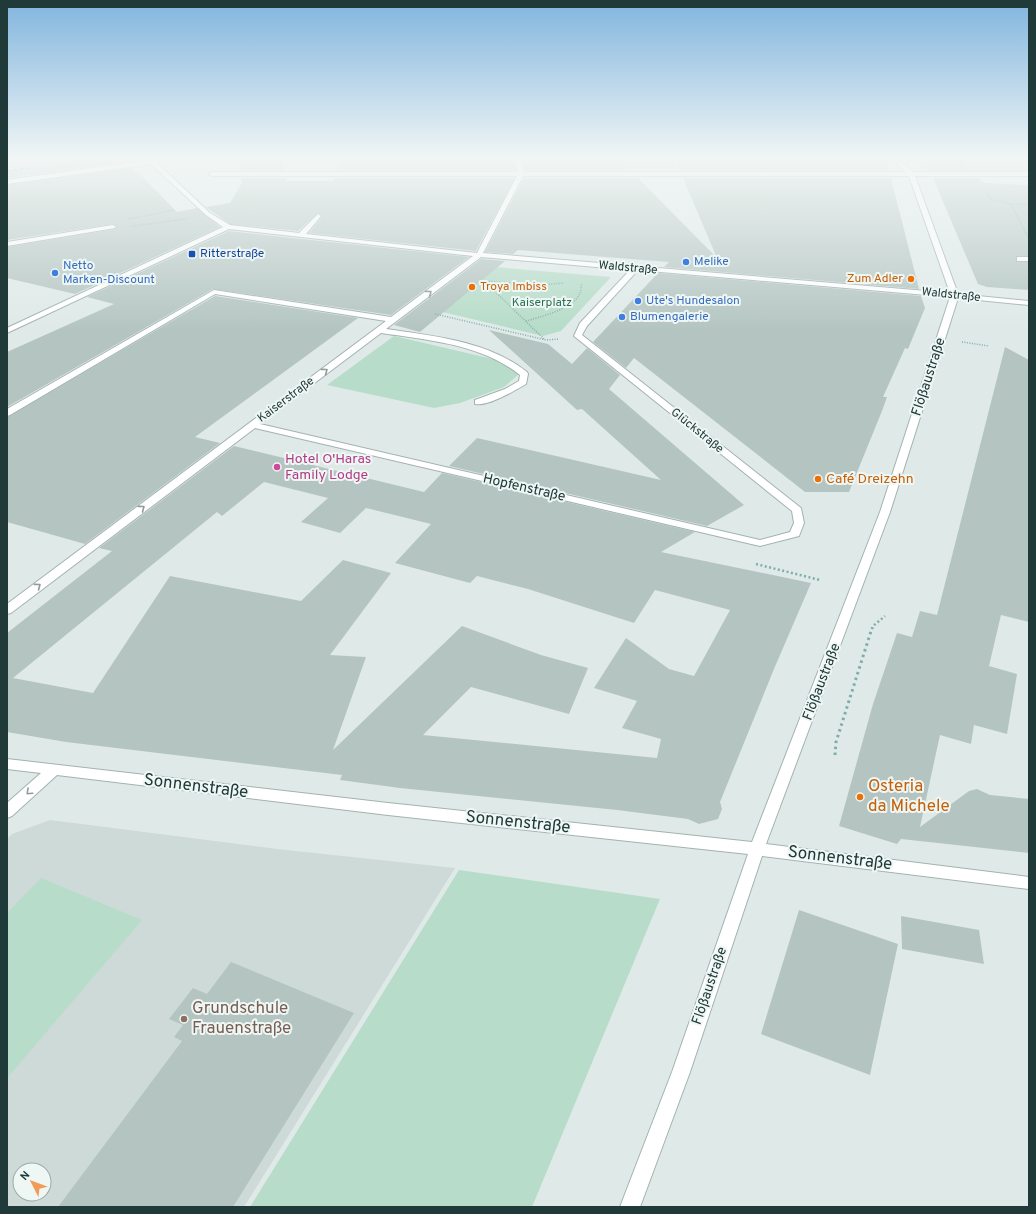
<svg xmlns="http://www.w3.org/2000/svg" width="1036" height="1214" viewBox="0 0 1036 1214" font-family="Overpass,sans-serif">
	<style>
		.built { fill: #cddad7; fill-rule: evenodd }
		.green { fill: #b7dcc9 }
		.building { fill: #b4c5c1; fill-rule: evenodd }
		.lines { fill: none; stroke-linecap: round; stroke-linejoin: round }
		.minor-casing { stroke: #a2b2b0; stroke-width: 2 }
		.path-far2 { stroke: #7faea9; stroke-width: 1.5; stroke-dasharray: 1 1.5; stroke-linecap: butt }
		.path-far1 { stroke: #7faea9; stroke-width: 2.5; stroke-dasharray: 2 2.5; stroke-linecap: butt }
		.path { stroke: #7faea9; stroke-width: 3; stroke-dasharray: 2.5 3.5; stroke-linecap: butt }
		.minor { fill: #fff; fill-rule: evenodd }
		.rail { stroke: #5a7674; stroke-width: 1.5; stroke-dasharray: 4.5 2; stroke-linecap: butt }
		.oneway { stroke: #909c9c }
		.transit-dot { fill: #1a4fb4; stroke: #eff7f5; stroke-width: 1.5 }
		.shop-dot { fill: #3f7fe0; stroke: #eff7f5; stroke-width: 1.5 }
		.food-dot { fill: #e8710a; stroke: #eff7f5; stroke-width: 1.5 }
		.hotel-dot { fill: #d1479c; stroke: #eff7f5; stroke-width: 1.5 }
		.education-dot { fill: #8d6e63; stroke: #eff7f5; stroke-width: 1.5 }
		.labels { text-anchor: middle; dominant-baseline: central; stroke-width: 4; stroke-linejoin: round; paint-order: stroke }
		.far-transit-label { font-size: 12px; fill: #164399; stroke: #eff7f5; text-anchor: start }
		.far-shop-label { font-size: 12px; fill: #366cbe; stroke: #eff7f5; text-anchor: start }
		.far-street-label { font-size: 12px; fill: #203a39; stroke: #eff7f5 }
		.far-food-label { font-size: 12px; fill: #c56008; stroke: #eff7f5; text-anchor: end }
		.far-park-label { font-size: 12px; fill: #2a7154; stroke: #eff7f5 }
		.street-label { font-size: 14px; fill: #203a39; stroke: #eff7f5 }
		.hotel-label { font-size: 14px; fill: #b23c85; stroke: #eff7f5; text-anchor: start }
		.food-label { font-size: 14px; fill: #c56008; stroke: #eff7f5; text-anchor: start }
		.near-street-label { font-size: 17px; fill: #203a39; stroke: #eff7f5 }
		.near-food-label { font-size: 17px; fill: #c56008; stroke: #eff7f5; text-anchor: start }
		.near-education-label { font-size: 17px; fill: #785e54; stroke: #eff7f5; text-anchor: start }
	</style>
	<rect width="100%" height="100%" fill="#dfeae8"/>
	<!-- built -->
	<path class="built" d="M7,160H138L7,178Z
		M607,160H674L676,169L615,168Z
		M911,160H1029V171L924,172Z
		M50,820L277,849L455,868L244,1207H7V839L12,834ZM20,1170H44V1194H20Z"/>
	<!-- green -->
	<path class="green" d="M483,266L611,277L561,331L543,336L430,309Z
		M394,336L497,360L519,374L504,387L460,403L434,408L327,385Z
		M459,870L660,899L532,1207H250Z
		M41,878L142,920L8,1077L7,913Z"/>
	<!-- building -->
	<path class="building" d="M94,160L126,161L7,178V172Z
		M238,160H281L284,170H240Z
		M374,160H512L516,170H337L341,161Z
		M521,160H621L631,170H525Z
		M686,160H887L890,170H680L675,161Z
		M926,160H960L970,170H930Z
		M132,168L134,171L138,172L177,212L197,208L220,227L75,294L7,278V247L115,229L117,227L113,224L7,240V185Z
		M241,178H286L287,181H333L334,178H515L476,251L309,233L322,217L318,213L298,231L230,224L206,207L230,203L242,183Z
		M524,178H638L717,258L683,178H891L919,289L664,267L669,262L518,250L513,254L485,252Z
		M933,178H978L984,183L1029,185V256L1016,257L1017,262H1029V290L987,287L978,284Z
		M229,231L469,257L391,315L213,289L7,407V352L114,304L87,297Z
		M481,259L505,261L420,332L394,325Z
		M658,273L921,296L925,308L908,349L905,348L883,397H887L882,411L849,492H805L634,358L626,368L593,342Z
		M215,296L358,318L195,437L220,443L85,544L7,522V417Z
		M489,330L548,344L572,364L587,348L620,375L609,389L744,505L707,526L449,466L477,438L661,480L582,409L577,410Z
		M1005,347L1029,360V622L1001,615L989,666L1017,674L1007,734L974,725L971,744L940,735L920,827L969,791L977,789L990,795L1029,799V853L901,839L897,844L839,826L873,704L897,633L912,637L920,611L937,615Z
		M234,446L424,492L442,473L695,532L661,552L811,583L774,669L720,802L722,809L718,819L699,824L688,819L617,810L400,788L340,780L342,775L66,742L7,732V633L112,551L99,548ZM264,482L328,498L301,522L340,533L366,508L431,524L395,563L470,583L477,576L528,589L634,623L655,590L730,610L694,676L669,669L626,638L594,688L637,701L622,728L661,739L657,758L423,735L471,687L569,714L588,668L541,655L462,626L333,750L366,657L330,655L391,573L343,560L301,601L170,576L93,693L13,678L217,512L222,516Z
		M799,910L898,944L870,1075L761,1034Z
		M901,916L979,930L984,964L902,949Z
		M231,962L354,1013L233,1207H58L182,1041L174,1037L183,1025L169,1019L193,988L207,994Z"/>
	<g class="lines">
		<!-- minor casing -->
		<g class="minor-casing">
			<path id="minor" d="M147,160H173L157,163L210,213L230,225L299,233L318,214L321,216L306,234L477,253L517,176H212L209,174L212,172H518L513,160H519L524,172H906L893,160H900L913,172H1029V176H915L958,294L1029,301V305L958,298L890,512L766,844L1029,877V889L762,856L690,1072L640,1207H620L672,1072L748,854L388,815L57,775L12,816L7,818V803L41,773L7,769V759L388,803L752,842L880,512L950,297L638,270L587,326L582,335L801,508L804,523L799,536L760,546L255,428L11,613L7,614V604L386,321L215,294L10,415L7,416V409L214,290L391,317L473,256L229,229L7,333V328L223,227L206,215L151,164L7,184V180ZM523,176H909L950,293L483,253ZM481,257L630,270L580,323L574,336L792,511L794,523L790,532L760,540L260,424L381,333C428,340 481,344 520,375L519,381L505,389L475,400V404C487,407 516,390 526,384L528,374L527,372C488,341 434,336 386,329Z
				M113,225L116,227L115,228L7,246V242Z
				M1017,257H1029V261H1017Z"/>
		</g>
		<!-- path-far2 -->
		<path class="path-far2" d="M987,193L990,199L1011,204L1029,239
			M1011,204L1029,205
			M129,219L175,210
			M133,226L186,219
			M484,281L537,285L564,283
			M484,281L545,340
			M435,314L546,340L559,339
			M526,321C540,317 572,309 579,295C581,292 581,287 582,283
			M962,342L989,346"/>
		<!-- path-far1 -->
		<path class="path-far1" d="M756,564L820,580
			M872,629L873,626L885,616"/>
		<!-- path -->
		<path class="path" d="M835,755L836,742L872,628"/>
		<!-- minor -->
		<use href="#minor" class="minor"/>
		<!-- rail -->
		<path class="rail" d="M7,171L29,168"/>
	</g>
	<!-- one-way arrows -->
	<defs><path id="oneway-chevron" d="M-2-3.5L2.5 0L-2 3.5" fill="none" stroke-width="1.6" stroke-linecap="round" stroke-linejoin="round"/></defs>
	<g class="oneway">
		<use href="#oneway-chevron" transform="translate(429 293) rotate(-37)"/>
		<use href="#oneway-chevron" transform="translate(325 371) rotate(-37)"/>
		<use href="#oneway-chevron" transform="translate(142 508) rotate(-37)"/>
		<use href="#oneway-chevron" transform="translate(38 586) rotate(-37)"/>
		<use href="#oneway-chevron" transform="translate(29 792) rotate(137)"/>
	</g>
	<!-- sky -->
	<linearGradient id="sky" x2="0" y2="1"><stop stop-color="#81b5de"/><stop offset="0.48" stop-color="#f1f6f5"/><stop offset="1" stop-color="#f1f6f5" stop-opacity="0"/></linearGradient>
	<rect width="1036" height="330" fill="url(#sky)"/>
	<!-- markers -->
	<rect class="transit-dot" x="188" y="250" width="8" height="8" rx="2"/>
	<g class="shop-dot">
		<circle cx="686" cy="262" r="4"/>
		<circle cx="55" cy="273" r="4"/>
		<circle cx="638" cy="301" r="4"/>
		<circle cx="622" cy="317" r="4"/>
	</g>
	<g class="food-dot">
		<circle cx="911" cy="279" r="4"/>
		<circle cx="472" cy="287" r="4"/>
		<circle cx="818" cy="479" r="4"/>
		<circle cx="860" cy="797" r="4"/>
	</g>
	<circle class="hotel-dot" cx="277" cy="467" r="4"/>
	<circle class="education-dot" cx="184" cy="1019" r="4"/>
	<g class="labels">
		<!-- far-transit labels -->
		<g class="far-transit-label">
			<text x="200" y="254">Ritterstraße</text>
		</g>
		<!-- far-shop labels -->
		<g class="far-shop-label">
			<text x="694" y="262">Melike</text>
			<text x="63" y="266">Netto<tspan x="63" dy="14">Marken-Discount</tspan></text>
			<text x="646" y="301">Ute's Hundesalon</text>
			<text x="630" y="317">Blumengalerie</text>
		</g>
		<!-- far-street labels -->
		<g class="far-street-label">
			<text transform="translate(628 268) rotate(5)">Waldstraße</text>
			<text transform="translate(951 295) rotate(6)">Waldstraße</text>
			<text transform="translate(286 400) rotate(-37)">Kaiserstraße</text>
			<text transform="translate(697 431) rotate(39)">Glückstraße</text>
		</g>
		<!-- far-food labels -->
		<g class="far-food-label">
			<text x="903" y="279">Zum Adler</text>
			<text x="480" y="287" text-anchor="start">Troya Imbiss</text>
		</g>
		<!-- far-park labels -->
		<g class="far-park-label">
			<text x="542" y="303">Kaiserplatz</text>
		</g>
		<!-- street labels -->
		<g class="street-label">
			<text transform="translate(929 377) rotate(-72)">Flößaustraße</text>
			<text transform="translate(524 488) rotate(13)">Hopfenstraße</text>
			<text transform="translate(822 682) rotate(-69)">Flößaustraße</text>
			<text transform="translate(710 986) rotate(-71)">Flößaustraße</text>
		</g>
		<!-- hotel labels -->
		<g class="hotel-label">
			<text x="285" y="459">Hotel O'Haras<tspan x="285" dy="16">Family Lodge</tspan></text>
		</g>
		<!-- food labels -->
		<g class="food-label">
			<text x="826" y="479">Café Dreizehn</text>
		</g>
		<!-- near-street labels -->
		<g class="near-street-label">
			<text transform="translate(196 787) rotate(7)">Sonnenstraße</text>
			<text transform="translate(518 823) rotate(6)">Sonnenstraße</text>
			<text transform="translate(840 859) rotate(7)">Sonnenstraße</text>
		</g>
		<!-- near-food labels -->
		<g class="near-food-label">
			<text x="868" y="787">Osteria<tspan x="868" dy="20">da Michele</tspan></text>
		</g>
		<!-- near-education labels -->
		<g class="near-education-label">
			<text x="192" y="1009">Grundschule<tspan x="192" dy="20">Frauenstraße</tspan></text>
		</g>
	</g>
	<!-- border -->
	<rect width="1036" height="1214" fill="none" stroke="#203a39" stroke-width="16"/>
	<!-- north arrow -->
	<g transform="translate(32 1182) rotate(312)"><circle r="19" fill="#eff7f5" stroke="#9cabaa"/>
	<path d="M0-3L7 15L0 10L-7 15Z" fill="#f39b55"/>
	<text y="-6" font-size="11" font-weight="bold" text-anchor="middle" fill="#203a39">N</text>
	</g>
</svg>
